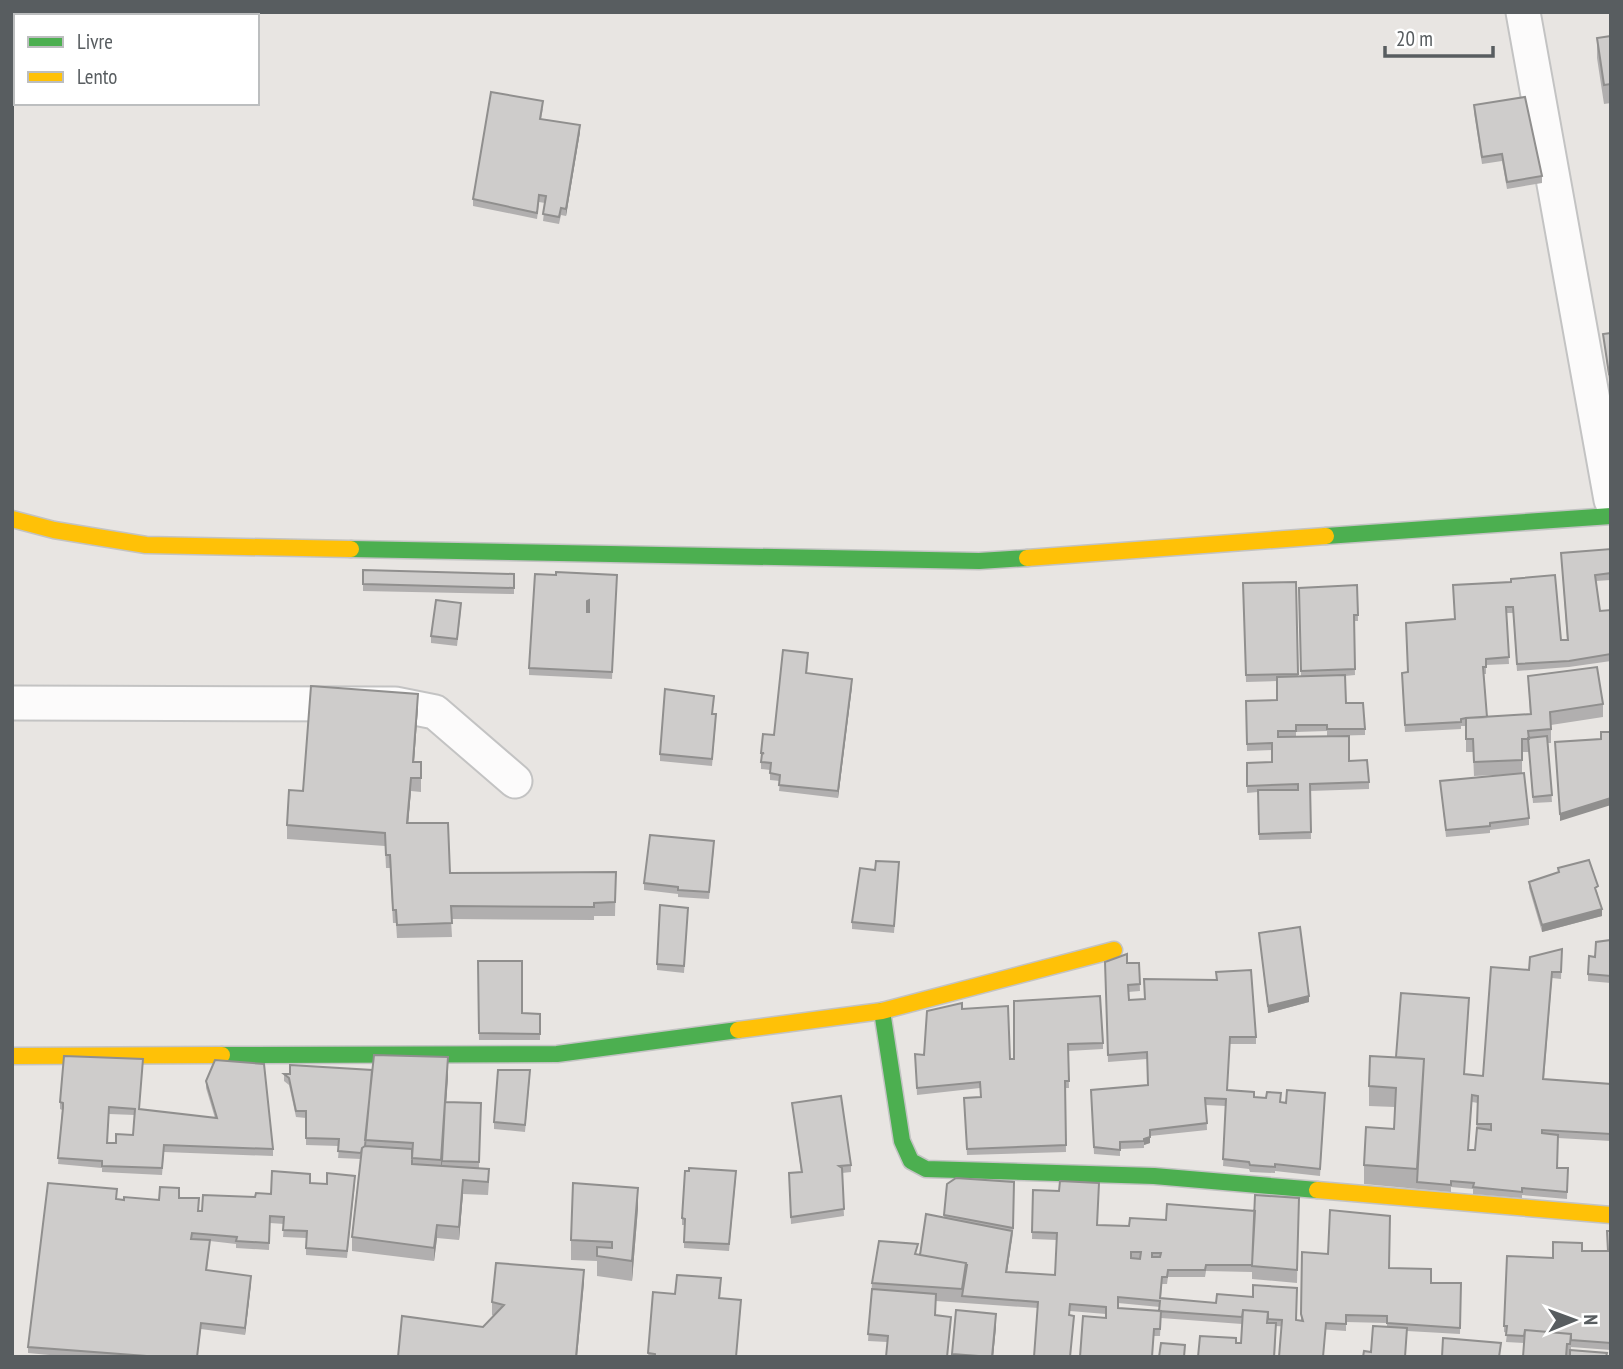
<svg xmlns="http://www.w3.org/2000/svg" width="1623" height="1369" viewBox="0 0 1623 1369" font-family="'PT Sans Narrow',sans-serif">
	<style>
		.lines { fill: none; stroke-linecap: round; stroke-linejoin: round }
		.street-casing { stroke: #c3c3c3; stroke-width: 37 }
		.fast-casing { stroke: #c3c3c3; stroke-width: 19 }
		.slow-casing { stroke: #c3c3c3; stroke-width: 19 }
		.street { stroke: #fcfbfb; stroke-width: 33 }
		.fast { stroke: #4caf50; stroke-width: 16 }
		.slow { stroke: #ffc107; stroke-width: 16 }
		.wall { fill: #b1afaf; fill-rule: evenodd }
		.shaded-wall { fill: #908f8e }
		.building { fill: #cecccb; stroke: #908f8e; stroke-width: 2; fill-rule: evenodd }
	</style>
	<rect width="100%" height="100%" fill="#e8e5e2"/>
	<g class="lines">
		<!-- street casing -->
		<g class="street-casing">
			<path id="street" d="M1523,12L1611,500
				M12,703L395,704L435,712L515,781"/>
		</g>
		<!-- fast casing -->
		<g class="fast-casing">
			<path id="fast" d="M12,23L14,12
				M1326,536L1611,516
				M351,549L979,561L1027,558
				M882,1011L902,1141L911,1161L926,1169L1154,1176L1317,1190
				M222,1055L557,1054L738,1030"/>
		</g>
		<!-- slow casing -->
		<g class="slow-casing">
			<path id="slow" d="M12,519L54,530L146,545L351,549
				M1027,558L1326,536
				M738,1030L882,1011L1114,950
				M12,1056L222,1055
				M1317,1190L1611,1215"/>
		</g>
		<!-- street -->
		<use href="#street" class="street"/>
		<!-- fast -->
		<use href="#fast" class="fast"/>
		<!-- slow -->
		<use href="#slow" class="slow"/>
	</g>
	<!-- wall -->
	<path class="wall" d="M1611,36V103L1604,104L1597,58V38Z
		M1474,105L1542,176V183L1507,189L1502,161L1482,164L1474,112Z
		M543,108L541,119L580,132L566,216L561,215L559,224L543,221L545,203L539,202L537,219L473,206V199Z
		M1611,333V380H1609L1603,334Z
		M1611,549V580L1596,581L1600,611L1611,610V661L1569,667L1517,671L1513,613H1506L1509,664L1486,665V674H1484L1487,717L1530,714L1528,676L1603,704V717L1551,725V743H1548L1552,802L1533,803L1529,752H1522V774L1529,818V825L1490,830V833L1446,837L1440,781L1518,774L1474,776L1473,752H1466V726H1461V729L1405,732L1402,680L1455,619L1511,582L1561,640H1567L1561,553Z
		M363,570L514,574V594L363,591Z
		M556,575H617L612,679L529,675V668Z
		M1296,582L1298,676H1301L1299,588L1357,585L1358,621H1354L1355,675L1345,676L1346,703L1365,729V735L1327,736V731L1296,732V737L1349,761L1369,782V789L1310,791L1311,839L1259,840L1258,792L1247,793V763L1272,762V750L1247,751L1246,701L1277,700V681L1246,682L1243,583Z
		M461,610L457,646L431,643V636Z
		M808,660L807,674L852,686L838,798L779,791L780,781L770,780V770L761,769V753L774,735Z
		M418,707L414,762L421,775V792L411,791L408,823L450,873L616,872L615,916H594V920L451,919L452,937L397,938L396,923H393L390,868H386L385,846L287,839V825L303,791Z
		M713,714L716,721L712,766L660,761V754Z
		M714,848L709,899L678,897V894L644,890V883Z
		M899,862L894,933L852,929V922Z
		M1558,868L1598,893L1597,894L1602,916L1542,932L1529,888V882L1558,872Z
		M688,908L684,973L657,970V964Z
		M1259,933L1309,1002L1268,1013Z
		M1611,940V983L1588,981V974L1595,957Z
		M1562,949L1561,979L1552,978L1544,1080L1611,1084V1141L1558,1138L1557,1168H1568L1567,1199L1522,1195V1198L1473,1194V1189L1451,1187V1192L1364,1184V1165L1394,1129L1395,1107L1369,1106V1086L1464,1074L1483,1076L1529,970ZM1472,1102L1478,1103L1475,1150H1468Z
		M478,961L522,1013L540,1014V1040H479Z
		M1105,962L1139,963L1140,991L1128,992L1129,1000L1256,1037V1044H1230L1227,1090L1254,1097L1281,1102L1325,1099L1320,1176L1275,1171V1173L1250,1172L1249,1169L1223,1166L1226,1106L1206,1105L1207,1130L1150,1136V1143L1144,1145V1148L1120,1149V1156L1094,1154L1091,1090L1148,1085L1147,1059L1108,1062Z
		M1014,1001L1103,1043V1049L1068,1051L1069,1088H1065L1066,1152L967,1155L964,1098L980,1097V1088L917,1095L915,1054L924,1055L962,1009L1010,1059H1014Z
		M284,1074L448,1077L446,1102L481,1103L479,1168L489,1182L488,1195L463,1194L459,1240L437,1238L434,1261L352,1251V1237L361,1159L338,1158L339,1146L306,1145V1118L296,1117L289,1085L284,1081Z
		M530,1076L525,1132L494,1129V1122Z
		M206,1081L273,1149V1156L164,1152L162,1175L102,1172V1168L58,1164L62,1110L60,1109V1102L140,1109L215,1118L206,1088ZM109,1114L135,1115L133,1135L116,1143H107Z
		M792,1103L851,1165V1172L842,1173L844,1216L791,1224L789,1173L801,1172Z
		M736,1178L729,1251L684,1248V1225H682V1218Z
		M1014,1182L1013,1234L1007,1272L1055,1275L1057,1240L1032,1239L1033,1190L1097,1225L1129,1226L1166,1220L1255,1211L1299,1198L1297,1283L1252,1279V1272L1206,1271L1205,1277H1168L1167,1284H1162L1161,1298L1301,1321L1302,1252L1389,1268L1431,1283H1461L1460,1334L1407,1331L1371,1352L1387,1327V1323L1346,1322V1331L1276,1326L1275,1357L1236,1343H1241L1242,1324L1161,1318L1160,1336H1154L1106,1318V1314L1070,1311L1069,1315L1074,1322L1038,1308L936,1301L935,1315L951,1323L887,1342L868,1341L872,1283L918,1255H920L944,1217L947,1184ZM1118,1303L1160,1307L1159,1311L1118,1308Z
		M310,1183H355L347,1258L306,1255V1238L283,1237L284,1224L270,1223L269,1250L236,1248V1244L210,1241L207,1270L251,1283L245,1335L201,1329L197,1357H71L28,1353V1347L117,1199L124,1200H159L179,1198L198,1211H202Z
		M638,1208L632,1281L597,1276V1261L571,1260V1240Z
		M1611,1231V1350L1571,1347V1350L1607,1357H1523L1524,1343L1506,1342L1507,1333L1504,1332V1326L1553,1258L1582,1251H1607Z
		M584,1283L483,1327L494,1316L492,1315V1302Z
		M721,1284L720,1298L741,1306L736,1357H648L653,1292L675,1294Z
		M956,1310L996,1327L993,1357H952Z"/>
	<!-- shaded-wall -->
	<path class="shaded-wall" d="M580,125V132L566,216V209Z
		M852,679V686L838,798V791Z
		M418,694V707L413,775V762Z
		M411,778V791L407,837V823Z
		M1611,798V805L1560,821V814Z
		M1602,909V916L1542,932V925Z
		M1309,996V1002L1268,1013V1006Z
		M448,1057V1077L441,1179V1160Z
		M1150,1137V1143L1144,1145V1139Z
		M463,1180V1194L459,1240V1227Z
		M638,1188V1208L632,1281V1261Z
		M437,1225V1238L434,1261V1248Z
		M1012,1231V1237L1006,1279V1272Z
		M584,1270V1283L577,1357H576Z
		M251,1276V1283L245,1335V1328Z
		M996,1314V1327L993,1357H992Z"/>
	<!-- building -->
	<path class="building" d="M1611,36V84L1604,85L1597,38Z
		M491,92L543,101L540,119L580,125L566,209L561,208L559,217L543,214L546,196L539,195L537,213L473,199Z
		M1525,97L1542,176L1507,182L1502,154L1482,157L1474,105Z
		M1611,333V373L1609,374L1603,334Z
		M1611,549V573L1595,575L1600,611L1611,610V654L1569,661L1517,664L1513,607H1506L1509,657L1486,659V667H1483L1487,717L1466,718L1461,719V722L1405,725L1402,673L1408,672L1406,623L1455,619L1453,585L1511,582V579L1555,575L1561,640H1568L1561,553Z
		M363,570L514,574V588L363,584Z
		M556,572L617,575L612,672L529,668L535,574L556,575ZM589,600V612H587V601Z
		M1296,582L1298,674L1246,675L1243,583Z
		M1357,585L1358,615H1354L1355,669L1301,671L1299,588Z
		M436,600L461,603L457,639L431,636Z
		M783,650L808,653L806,673L852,679L838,791L779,785L780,775L770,773L771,763L761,762L762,754L764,753H761L763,734L774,735Z
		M1597,667L1603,704L1550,712L1551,729L1528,731L1529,739H1522V760L1474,762L1473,739H1466V718L1531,714L1528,676Z
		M1345,675L1346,703H1363L1365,729H1327V725H1296V731H1278V737L1349,736V761L1367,760L1369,782L1310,784L1311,832L1259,834L1258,790H1298V784L1247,786V763L1272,762V743L1247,744L1246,701L1277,700V677Z
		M311,686L418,694L413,762H421V778H411L407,823H448L450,873L616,872L615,902L594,903V907L451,906L452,923L397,925L396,910H393L390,855H386L385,833L287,825L289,790L303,791Z
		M665,689L714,696L712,714H716L712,759L660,754Z
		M1601,732H1611V798L1560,814L1555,742L1601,739Z
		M1547,736L1552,795L1533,797L1528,738Z
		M1524,773L1529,818L1490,823V826L1446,830L1440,781Z
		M650,835L714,841L709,892L678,890V887L644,883Z
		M1589,860L1598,886L1595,888L1602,909L1542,925L1529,882L1559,872L1558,868Z
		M876,861L899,862L894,926L852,922L860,868L875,870Z
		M660,905L688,908L684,966L657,964Z
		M1300,927L1309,996L1268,1006L1259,933Z
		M1611,940V976L1588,974L1589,956L1595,957L1596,942Z
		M1562,949L1561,972H1552L1543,1079L1611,1084V1134L1542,1130V1133L1558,1135L1557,1168H1568L1567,1192L1522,1188V1192L1473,1187L1474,1183L1451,1181V1185L1417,1182L1424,1059L1396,1057L1401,993L1469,998L1464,1074L1483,1076L1491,967L1529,970L1530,957ZM1472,1095L1478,1096L1477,1124H1491V1130L1477,1128L1475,1150H1468Z
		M1127,954V963H1139L1140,984L1128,985L1129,1000L1145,999L1144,979L1217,980L1216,972L1251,970L1256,1037H1230L1227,1090L1254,1092V1097L1266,1098L1267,1092L1281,1093L1280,1102L1286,1103L1287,1090L1325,1093L1320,1169L1275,1164V1167L1250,1165L1249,1162L1223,1159L1226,1099L1205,1098L1207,1123L1150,1130V1137L1144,1139V1141L1120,1142V1150L1094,1147L1091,1090L1148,1085L1147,1052L1108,1055L1105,962Z
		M478,961H522V1013L540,1014V1034L479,1033Z
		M1100,996L1103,1043L1068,1044L1069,1081H1065L1066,1145L967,1149L964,1098L981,1097L980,1082L917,1088L915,1054L924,1055L927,1011L962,1003V1009L1008,1006L1010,1059H1014V1001Z
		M374,1055L448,1057L441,1160L412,1158L413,1143L365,1140Z
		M64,1056L143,1059L139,1109L217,1118L206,1081L215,1060L264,1064L273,1149L164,1145L162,1168L102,1166V1161L58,1158L63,1108V1103L60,1102ZM109,1107L135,1109L133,1135L116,1134V1143H107Z
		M1370,1056L1424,1059L1417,1169L1364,1165L1366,1127L1394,1129L1396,1088L1369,1086Z
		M290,1065L372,1070L365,1146L362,1148L361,1153L338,1151L339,1139L306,1138V1111H296L289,1078L284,1074H290Z
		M498,1070H530L525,1125L494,1122Z
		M841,1096L851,1165L839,1166L842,1168L844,1209L791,1217L789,1173L802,1172L792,1103Z
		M445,1102L481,1103L479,1162L442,1161Z
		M365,1146L412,1149V1164L489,1169L488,1182L463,1180L459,1227L437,1225L434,1248L352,1237L362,1148Z
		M689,1168L736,1171L729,1244L684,1242L685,1219L682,1218L685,1171H689Z
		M272,1171L310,1174V1183L327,1184V1173L355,1176L347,1251L306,1248L307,1231L283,1230L284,1217L270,1216L269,1243L236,1241L237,1237L192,1233L191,1239L210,1240L206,1270L251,1276L245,1328L201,1323L197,1357H160L28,1347L48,1183L117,1189L116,1199L124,1200V1197L159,1200L160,1187L179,1188V1198H199L198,1211H202L203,1195L255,1197L256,1193L271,1194Z
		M956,1178L1014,1182L1013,1228L944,1215L947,1184Z
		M1060,1181L1099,1183L1097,1225L1129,1226L1130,1218L1166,1220L1167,1204L1255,1211L1252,1265H1206L1205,1270H1168L1167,1277H1162L1160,1298L1216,1303L1217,1294L1253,1297V1285L1297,1288L1296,1320L1303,1321L1301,1314L1302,1252L1328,1254L1330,1210L1390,1216L1389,1268L1431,1269V1283H1461L1460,1328L1387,1323V1316L1346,1315V1324L1326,1323L1323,1357H1279L1282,1320L1268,1319V1312L1243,1310L1242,1317L1159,1311L1160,1301L1118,1297V1308L1161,1311L1160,1329H1154L1152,1357H1080L1083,1316L1106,1318V1307L1070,1304L1069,1315L1074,1316L1070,1357H1034L1038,1302L962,1296L967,1265H966V1263L920,1255L926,1214L1012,1231L1006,1272L1055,1275L1057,1233L1032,1232L1033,1190L1059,1191ZM1131,1252H1141L1140,1259L1131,1258ZM1152,1253H1161L1160,1257H1152Z
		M573,1183L638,1188L632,1261L597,1256V1247L612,1248V1242L571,1240Z
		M1255,1195L1299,1198L1297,1270L1252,1266Z
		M1607,1231H1611V1343L1571,1340V1334L1525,1330L1524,1336L1506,1335L1507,1326H1504L1507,1256L1553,1258V1242L1582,1243V1251H1608Z
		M879,1241L918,1244L915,1254L966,1263L962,1289L872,1283Z
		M496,1263L584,1270L576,1357H398L402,1316L483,1327L504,1305L492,1302Z
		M677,1275L721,1278L719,1298L741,1300L736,1357H655V1354L648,1353L653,1292L675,1294Z
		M872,1289L936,1294L935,1315L951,1317L947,1357H886L888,1336L868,1334Z
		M956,1310L996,1314L992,1357L952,1354Z
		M1243,1310L1268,1312L1267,1323H1276L1274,1357H1198L1200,1336L1236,1338V1343H1241Z
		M1373,1326L1407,1328L1405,1357H1363L1364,1351L1371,1352Z
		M1525,1330L1571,1334L1570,1344H1567L1566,1357H1523Z
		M1443,1338L1501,1343L1499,1357H1442Z
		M1161,1343L1185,1345L1184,1357H1159Z
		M1570,1350L1607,1353L1606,1357H1570Z"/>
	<!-- border -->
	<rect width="1623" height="1369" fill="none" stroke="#585d60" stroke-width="28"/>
	<!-- legend -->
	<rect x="14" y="14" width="245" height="91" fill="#ffffff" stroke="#bcbebf" stroke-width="2"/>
	<rect x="28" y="37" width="35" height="10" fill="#4caf50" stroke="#bcbebf" stroke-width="2"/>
	<text x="77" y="49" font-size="21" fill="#585d60">Livre</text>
	<rect x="28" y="72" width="35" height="10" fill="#ffc107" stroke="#bcbebf" stroke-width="2"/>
	<text x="77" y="84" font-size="21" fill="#585d60">Lento</text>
	<!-- north arrow -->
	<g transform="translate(1574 1320) rotate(89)" stroke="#ffffff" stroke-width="5" paint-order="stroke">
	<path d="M0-5L12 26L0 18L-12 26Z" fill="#585d60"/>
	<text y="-10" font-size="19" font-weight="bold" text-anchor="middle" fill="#585d60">N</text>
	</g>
	<!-- scale -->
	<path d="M1385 46v10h108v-10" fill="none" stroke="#585d60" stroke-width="3.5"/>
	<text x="1396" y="46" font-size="21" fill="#585d60" stroke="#ffffff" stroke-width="5" paint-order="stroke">20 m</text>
</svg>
